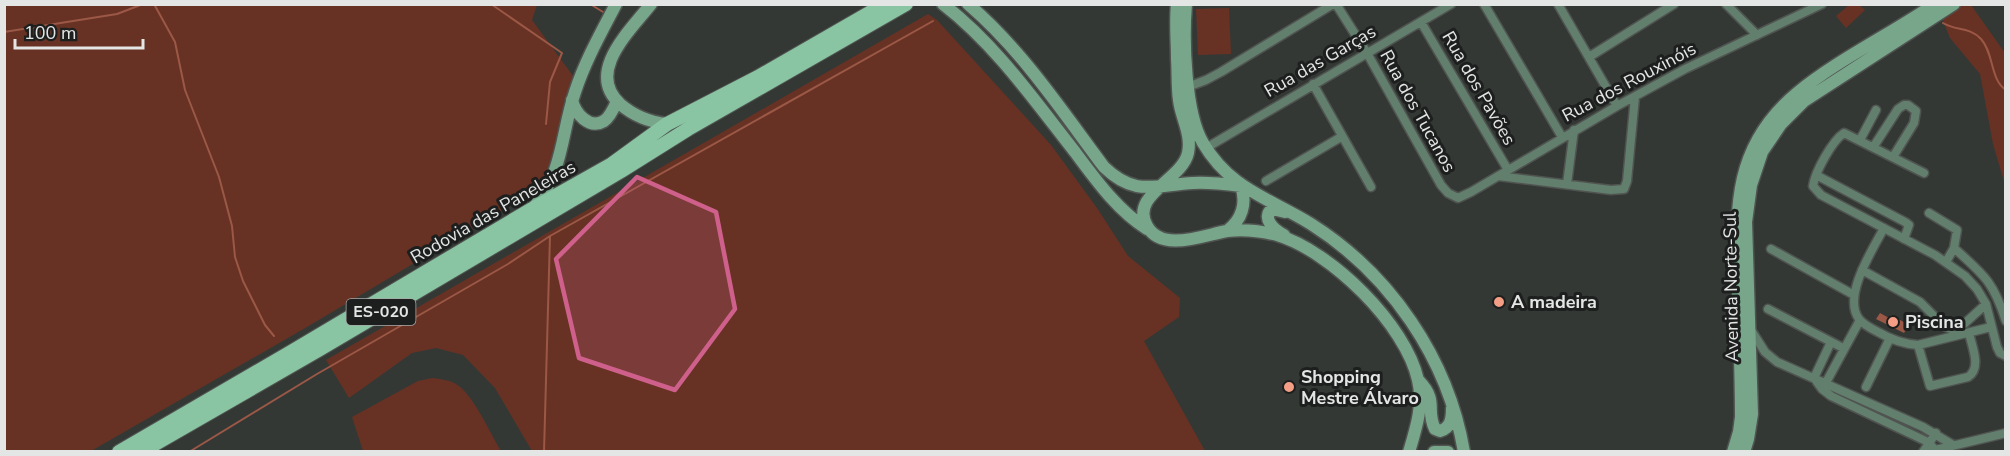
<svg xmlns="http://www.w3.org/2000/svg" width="2010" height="456" viewBox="0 0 2010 456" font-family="'Nunito Sans',sans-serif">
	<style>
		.green { fill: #673224 }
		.water { fill: #9b5846 }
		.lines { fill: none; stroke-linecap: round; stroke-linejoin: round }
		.stream { stroke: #9b5846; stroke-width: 2 }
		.street-casing { stroke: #505451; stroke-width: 11 }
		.secondary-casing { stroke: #505451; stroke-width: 15 }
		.primary-casing { stroke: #505451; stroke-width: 16 }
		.street { stroke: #627e6d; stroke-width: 8 }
		.secondary { stroke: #78a68b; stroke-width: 12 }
		.primary { stroke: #89c5a2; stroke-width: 14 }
		.marked { fill: #ce608b; fill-opacity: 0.2; stroke: #ce608b; stroke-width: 4.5; stroke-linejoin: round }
		.poi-dot { fill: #f49e86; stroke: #1d1f1e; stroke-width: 2 }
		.labels { text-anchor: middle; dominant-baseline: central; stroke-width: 6; stroke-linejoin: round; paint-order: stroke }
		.shield { fill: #1d1f1e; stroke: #a8aaa9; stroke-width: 1.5 }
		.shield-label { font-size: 16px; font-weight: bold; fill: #e4e6e5 }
		.street-label { font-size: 18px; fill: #e4e6e5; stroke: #1d1f1e }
		.poi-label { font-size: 18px; font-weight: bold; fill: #e4e6e5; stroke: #1d1f1e; text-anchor: start }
	</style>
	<rect width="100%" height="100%" fill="#343835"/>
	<!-- green -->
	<path class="green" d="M4,5H537L532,20L573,76L561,146L562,175L307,327L91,451H5Z
		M1849,5H1859L1865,10L1846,28L1836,16Z
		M1961,5H1971L2005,53V185L1993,144L1980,74L1950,38L1942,18Z
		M1229,8L1231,54L1198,55L1196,9Z
		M928,14L937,20L1051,145L1097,208L1128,256L1180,298L1179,317L1144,341L1205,451H532L495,388L463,355L436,348L412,353L349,398L326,360Z
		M432,378C441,379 451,380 459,386C476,400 490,433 501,451H363L352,417L418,381Z"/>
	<!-- water -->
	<path class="water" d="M1880,313L1889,318L1891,315L1909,325L1904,333L1876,319Z"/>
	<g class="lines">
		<!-- stream -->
		<path class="stream" d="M154,4L175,42L185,90L219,177L232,226L235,257L243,281L265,325L274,336
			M491,4L562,53L550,82L546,124
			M590,4L603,12
			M1943,23C1956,31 1970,27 1981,39C1994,53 1990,80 2006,90
			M4,32L117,14L143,4
			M189,452L317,374L508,264L550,236L933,21
			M544,452L550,236"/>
		<!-- street casing -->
		<g class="street-casing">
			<path id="street" d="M1336,4L1367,53L1441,185L1448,193L1458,198L1471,192L1617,106L1685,69L1822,4
				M1484,4L1562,137
				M1558,4L1617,106
				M1726,4L1757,35
				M1421,22L1508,170
				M1589,57L1674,4
				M1313,84L1371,187
				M1185,88L1206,80L1221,72L1333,4
				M1860,140L1876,110
				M1874,146L1898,109L1904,105H1908L1916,111L1914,123L1893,157
				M1206,148L1451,4
				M1924,173L1844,133C1832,141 1815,172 1813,186L1821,195L1935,255L1965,276L1977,289L1986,304L1997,347L2000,353L2006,356
				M1816,175L1905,222L1909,225L1904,239
				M1498,176L1611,190L1624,189L1627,181L1635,97
				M1266,181L1341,137
				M1567,184L1574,130
				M1929,213L1957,230L1954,248
				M1884,228C1873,249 1842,296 1859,319C1863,324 1872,329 1878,332C1890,339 1903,344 1918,345L1991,327
				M1771,249L1854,295
				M1946,262L1954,248C1984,275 1993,281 2006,321
				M1862,270L1920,302L1944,326L1951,329L1964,324L1986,304
				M1768,309L1843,348
				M1751,330L1765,352L1777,362L1923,427L1953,445
				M1831,342L1814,378L1822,389L1831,396L1928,442L1936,451
				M1918,345L1930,386L1968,377C1982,368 1972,347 1969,333
				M1866,387L1890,338
				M1823,388L1860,320
				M1931,451L2006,433
				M1923,452L1936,433"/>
		</g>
		<!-- secondary casing -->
		<g class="secondary-casing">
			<path id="secondary" d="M651,4C630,31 585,72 620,104C634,116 649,122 667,124
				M943,4C996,45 1034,100 1075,152C1096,180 1117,210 1147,229
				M968,4C1022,50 1062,111 1104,167C1135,197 1155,185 1193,183C1209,182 1225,184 1241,186C1247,203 1242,220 1227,231
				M1177,4C1175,22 1177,41 1177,59C1178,72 1177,86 1179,100C1181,118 1192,134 1188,153C1182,180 1129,195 1147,226C1162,253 1204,235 1227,231C1244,229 1261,231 1277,235C1331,251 1406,325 1418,380C1424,404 1416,429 1409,452
				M1186,4C1183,40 1185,113 1203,143C1230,189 1269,198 1311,224C1390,274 1448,358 1464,452
				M572,100C575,113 589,130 604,121C610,117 614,108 617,101
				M534,207C564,171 561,133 575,92C585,61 601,33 616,4
				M1284,235C1274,230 1261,218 1272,209L1285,212
				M1419,381C1439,402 1425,409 1435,429L1440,431C1451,428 1452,418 1452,408
				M1434,452H1448
				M1733,452L1739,432L1741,417C1741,374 1739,332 1738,289C1736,211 1731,148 1797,93C1837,60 1891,34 1935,4
				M1744,452L1748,439L1752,414L1746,222L1751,185L1762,152L1781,124L1804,101L1954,4"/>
		</g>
		<!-- primary casing -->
		<g class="primary-casing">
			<path id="primary" d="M119,452L291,352L532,209L612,164L667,124L758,77L885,4
				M141,452L320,349L621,171L688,129L906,4"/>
		</g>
		<!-- street -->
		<use href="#street" class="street"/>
		<!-- secondary -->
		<use href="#secondary" class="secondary"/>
		<!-- primary -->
		<use href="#primary" class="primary"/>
	</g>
	<!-- marked area -->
	<path class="marked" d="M637,177L716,212L735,309L675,390L579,358L556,259Z"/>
	<!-- markers -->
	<g class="poi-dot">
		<circle cx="1499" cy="302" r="6"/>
		<circle cx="1893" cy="322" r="6"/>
		<circle cx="1289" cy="387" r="6"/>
	</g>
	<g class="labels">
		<!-- shield labels -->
		<rect class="shield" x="346.5" y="299" width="69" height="26" rx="4.5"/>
		<g class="shield-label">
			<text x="381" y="312">ES-020</text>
		</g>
		<!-- street labels -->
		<g class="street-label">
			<text transform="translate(1320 61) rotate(-30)">Rua das Garças</text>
			<text transform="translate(1629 82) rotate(-28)">Rua dos Rouxinóis</text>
			<text transform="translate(1479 88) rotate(60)">Rua dos Pavões</text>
			<text transform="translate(1418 111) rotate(61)">Rua dos Tucanos</text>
			<text transform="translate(493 212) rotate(-30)">Rodovia das Paneleiras</text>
			<text transform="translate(1731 287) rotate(-91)">Avenida Norte-Sul</text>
		</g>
		<!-- poi labels -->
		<g class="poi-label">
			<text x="1511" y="302">A madeira</text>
			<text x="1905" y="322">Piscina</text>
			<text x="1301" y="377">Shopping<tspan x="1301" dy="21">Mestre Álvaro</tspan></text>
		</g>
	</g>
	<!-- border -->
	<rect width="2010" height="456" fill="none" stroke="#e4e6e5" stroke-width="12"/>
	<!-- scale -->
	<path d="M15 39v9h128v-9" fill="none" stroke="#e4e6e5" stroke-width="3"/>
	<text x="24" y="39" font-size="18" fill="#e4e6e5" stroke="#1d1f1e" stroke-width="4.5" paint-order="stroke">100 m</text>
</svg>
